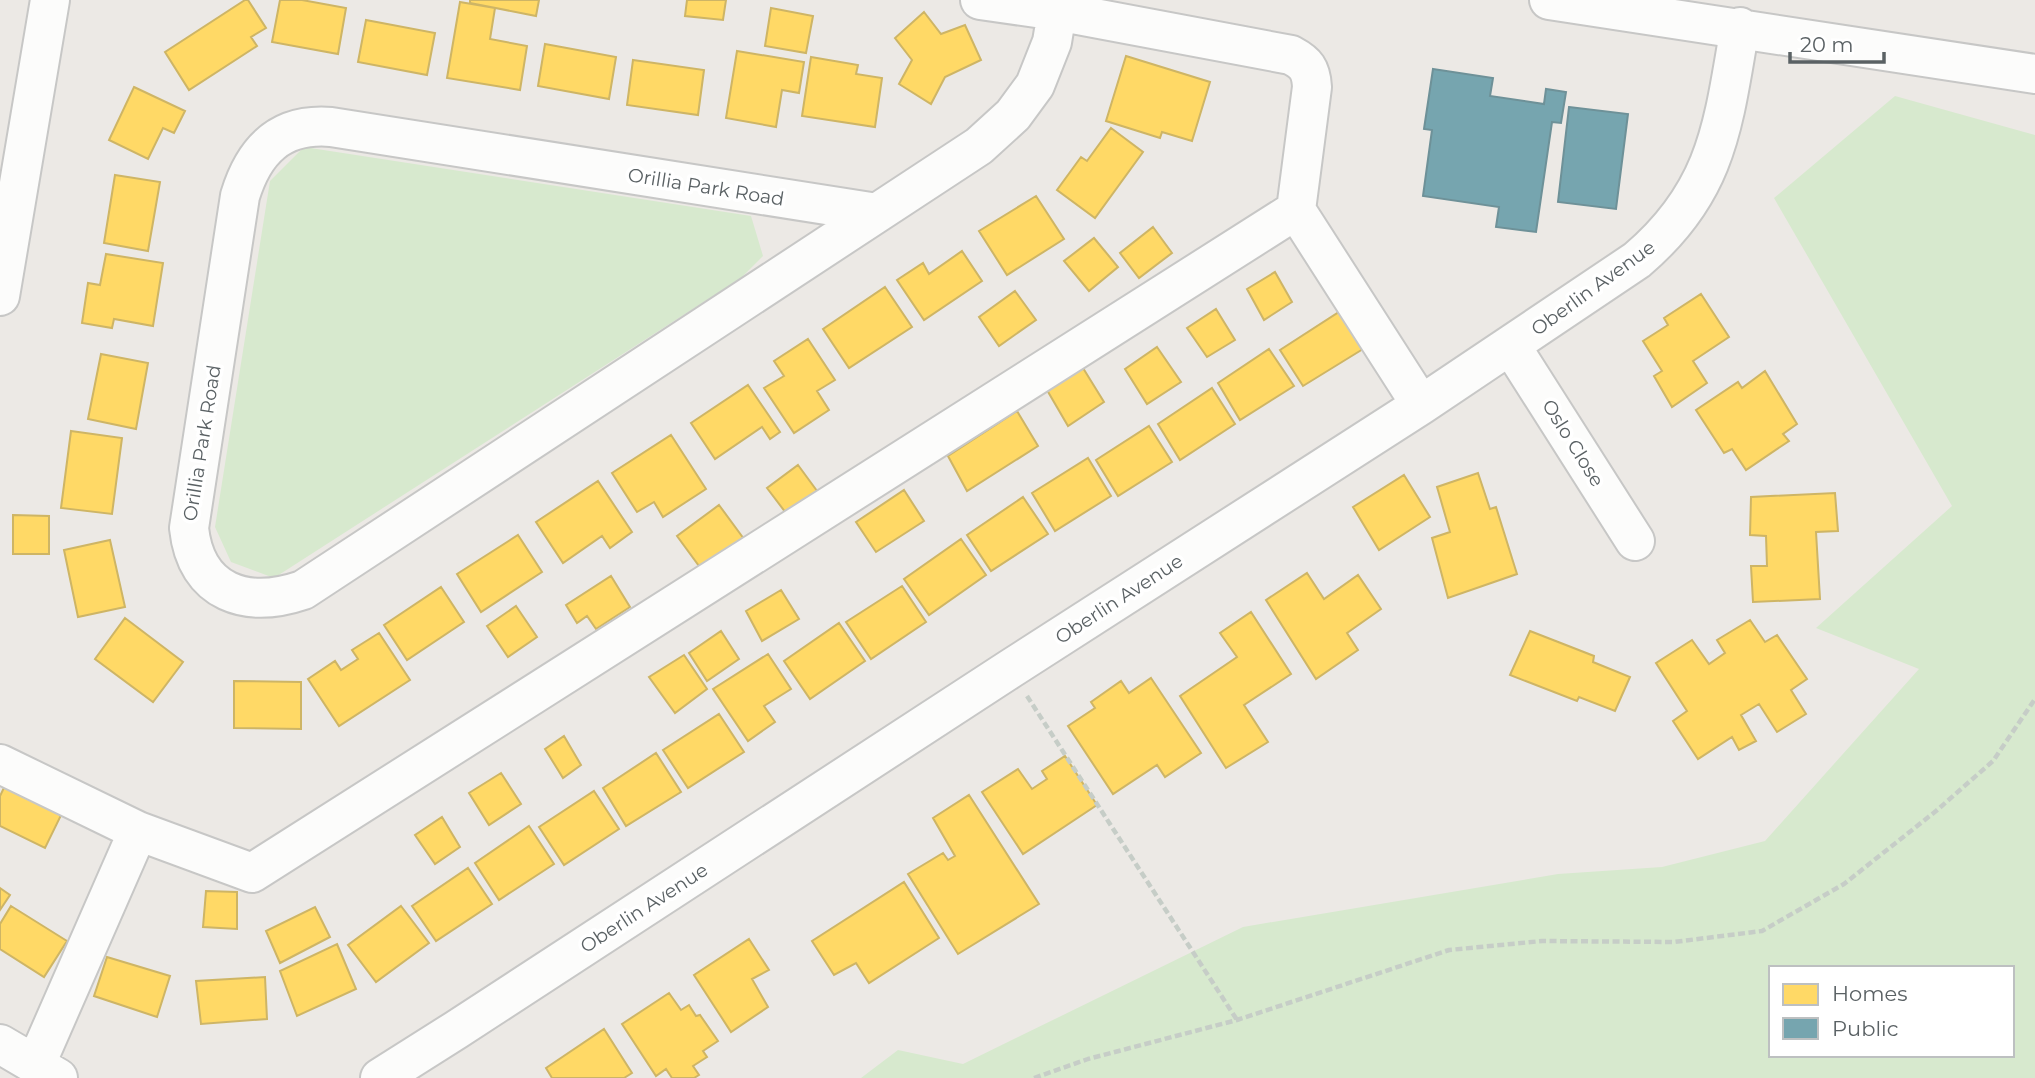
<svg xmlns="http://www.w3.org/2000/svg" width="2035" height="1078" viewBox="0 0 2035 1078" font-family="Montserrat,sans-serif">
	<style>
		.green { fill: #d7e9ce; fill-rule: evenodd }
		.homes { fill: #ffd966; stroke: #ceb565; stroke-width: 2 }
		.public { fill: #76a5af; stroke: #6e9198; stroke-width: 2 }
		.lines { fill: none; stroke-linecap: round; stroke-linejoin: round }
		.minor-casing { stroke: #c7c7c6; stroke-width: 42 }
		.path { stroke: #c6cdc7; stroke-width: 4.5; stroke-dasharray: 7 3.5; stroke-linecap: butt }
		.minor { stroke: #fcfcfb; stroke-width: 38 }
		.labels { text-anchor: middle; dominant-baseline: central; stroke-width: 7; stroke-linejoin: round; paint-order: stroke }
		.street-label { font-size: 19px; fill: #5a6164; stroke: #fff }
	</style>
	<rect width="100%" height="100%" fill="#ece9e5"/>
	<!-- green -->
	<path class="green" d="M1895,96L2035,135V1078H861L898,1050L963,1064L1243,927L1558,874L1662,867L1765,841L1919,669L1816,628L1952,506L1774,198ZM1771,968H2012V1055H1771Z
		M304,147L751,216L763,256L741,278L274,578L231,562L215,527L270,181Z"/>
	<!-- homes -->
	<path class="homes" d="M245,0H248L266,28L251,37L257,46L189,90L165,52Z
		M280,0H302L346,8L338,54L272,42Z
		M470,0H539L536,16L470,3Z
		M687,0H726L723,20L685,16Z
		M460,2L495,8L490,39L527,46L520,90L447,78Z
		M771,8L813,16L806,53L765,46Z
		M924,12L941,34L965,25L981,60L945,77L931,104L899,84L912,60L895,38Z
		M366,20L435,33L427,75L358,62Z
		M545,44L616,57L609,99L538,86Z
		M737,51L804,62L799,93L782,90L776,127L726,118Z
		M1126,56L1210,82L1192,141L1162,132L1160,138L1106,121Z
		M811,57L858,65L856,74L882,78L875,127L802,116Z
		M633,60L704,70L698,115L627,105Z
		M134,87L185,111L174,133L163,128L148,159L109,140Z
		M1111,128L1143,152L1095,218L1057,190L1081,157L1087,161Z
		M115,175L160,182L148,251L104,243Z
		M1036,196L1064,239L1007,275L979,231Z
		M1153,227L1172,253L1139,278L1120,253Z
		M1094,238L1118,267L1089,291L1064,261Z
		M962,251L982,281L924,320L897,280L923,263L929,274Z
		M106,254L163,263L153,326L114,319L112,328L82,323L88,283L100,285Z
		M1275,272L1292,302L1264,320L1247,289Z
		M885,287L912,327L849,368L823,329Z
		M1015,291L1036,320L999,346L979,317Z
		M1701,294L1729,337L1693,361L1707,383L1672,407L1654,376L1662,371L1643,341L1668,325L1664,318Z
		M1216,309L1235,340L1207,357L1187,328Z
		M1339,312L1363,349L1303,386L1280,350Z
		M808,339L835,380L817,391L829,410L794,433L764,388L784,376L774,361Z
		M1157,347L1181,382L1147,404L1125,369Z
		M1269,349L1294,386L1240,420L1218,383Z
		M101,354L148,363L136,429L88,419Z
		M1083,368L1104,402L1068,426L1047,390Z
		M1765,371L1797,424L1783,434L1789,441L1746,470L1732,449L1724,453L1696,410L1738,382L1742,388Z
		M748,385L780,432L770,439L762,427L715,459L691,423Z
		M1212,388L1235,424L1180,460L1158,424Z
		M1017,411L1038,446L967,491L948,456Z
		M1149,426L1172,462L1118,496L1096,460Z
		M71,431L122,438L112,514L61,508Z
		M671,435L706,489L663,517L654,502L637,512L612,473Z
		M1088,458L1111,496L1055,531L1032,493Z
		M798,465L820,495L789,517L767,488Z
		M1478,473L1490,509L1496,507L1517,574L1448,598L1432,538L1450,532L1437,487Z
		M1404,475L1430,517L1379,550L1353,507Z
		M598,481L632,532L610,548L602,536L563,563L536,522Z
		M904,490L924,521L876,552L856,522Z
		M1835,493L1838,531L1816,532L1820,599L1753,602L1751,566H1767L1766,536L1750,535L1751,497Z
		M1023,497L1048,534L991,571L967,535Z
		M719,505L744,539L702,570L677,536Z
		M13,515L49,516V554H13Z
		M518,535L542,572L481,612L457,574Z
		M961,539L986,575L929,615L904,579Z
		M110,540L125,607L78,617L64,550Z
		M1307,573L1324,599L1358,575L1381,609L1347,633L1358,650L1316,679L1266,600Z
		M611,576L630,607L596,629L587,616L577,623L566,605Z
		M902,586L926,622L871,659L846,622Z
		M441,587L464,622L407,660L384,625Z
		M781,590L799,619L762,641L746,611Z
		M516,606L537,637L508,657L487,626Z
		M1251,612L1291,674L1244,705L1268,742L1226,768L1180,696L1237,657L1220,633Z
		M125,618L183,662L153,702L95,659Z
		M1750,620L1765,642L1777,635L1807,679L1791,690L1806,714L1777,732L1759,704L1741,715L1756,741L1739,750L1732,737L1698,759L1673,721L1687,711L1656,663L1692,640L1709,664L1725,653L1717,640Z
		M839,623L865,661L810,699L784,661Z
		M721,631L739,659L707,681L689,653Z
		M1530,631L1594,656L1593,662L1630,677L1615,711L1579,697L1577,701L1510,675Z
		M379,633L410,680L339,726L308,679L335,661L341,670L358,659L352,650Z
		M768,654L791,689L764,706L775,722L748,741L713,689Z
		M684,655L707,689L675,713L649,677Z
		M1151,678L1201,753L1165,777L1157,765L1113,794L1068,726L1095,708L1091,702L1121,681L1129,693Z
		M234,681L301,682V729L234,728Z
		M719,714L744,752L688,788L663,750Z
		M564,736L581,765L563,778L545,749Z
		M656,753L681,792L626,826L603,788Z
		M1065,756L1097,805L1023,854L982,792L1018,769L1032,789L1047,779L1042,771Z
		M501,773L521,804L489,825L469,793Z
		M9,777L66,805L45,848L0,826V796Z
		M594,791L619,829L564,865L539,827Z
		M969,795L1039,904L958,954L908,874L943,853L948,860L955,856L933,818Z
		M442,817L460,847L435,864L415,835Z
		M529,826L554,864L499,900L475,863Z
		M468,868L492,904L436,941L412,906Z
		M904,882L939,938L869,983L856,963L834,975L812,941Z
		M0,888L10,895L0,910Z
		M206,891L237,892V929L203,927Z
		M11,906L67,941L44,977L0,949V924Z
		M401,906L429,943L376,982L348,945Z
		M315,907L330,937L280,963L266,931Z
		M749,939L769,970L752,979L768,1007L731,1032L694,975Z
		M337,944L356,989L297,1016L280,971Z
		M107,957L170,976L157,1017L94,996Z
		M265,977L267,1019L201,1024L196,981Z
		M669,993L681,1010L689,1005L696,1016L700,1015L718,1041L703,1051L707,1057L693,1066L699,1075L694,1078H672L666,1069L656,1076L622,1024Z
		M604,1029L632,1073L624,1078H552L546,1068Z"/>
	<!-- public -->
	<path class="public" d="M1433,69L1493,78L1490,96L1544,104L1546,89L1566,92L1561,123L1552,122L1536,232L1496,227L1499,207L1423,196L1432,130L1424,129Z
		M1569,107L1628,114L1616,209L1558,202Z"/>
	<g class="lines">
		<!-- minor casing -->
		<g class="minor-casing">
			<path id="minor" d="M980,0L1057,11L1291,55C1306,63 1311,69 1312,87L1296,210L1421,405
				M1549,0L2035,74
				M877,213L331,127C280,123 254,150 240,196L189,528C196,594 247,609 303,590L979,146L1013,115L1035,85L1052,42L1059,0
				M0,296L50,0
				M1511,346L1635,541
				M0,764L138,831L252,873L1296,210
				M0,1044L58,1078
				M35,1066L138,831
				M380,1078L456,1030L1010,669L1421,405L1637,260C1718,191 1723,125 1740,27"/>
		</g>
		<!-- path -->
		<path class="path" d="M1027,696L1237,1020
			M1034,1078L1088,1059L1237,1020L1449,950L1542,941L1674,942L1762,931L1844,884L1936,811L1993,761L2035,699"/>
		<!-- minor -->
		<use href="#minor" class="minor"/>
	</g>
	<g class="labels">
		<!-- street labels -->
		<g class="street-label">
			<text transform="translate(706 187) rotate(9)">Orillia Park Road</text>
			<text transform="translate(1593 288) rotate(-36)">Oberlin Avenue</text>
			<text transform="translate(202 443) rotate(-81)">Orillia Park Road</text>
			<text transform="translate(1573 443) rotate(58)">Oslo Close</text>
			<text transform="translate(1119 599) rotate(-33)">Oberlin Avenue</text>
			<text transform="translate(644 908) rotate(-33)">Oberlin Avenue</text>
		</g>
	</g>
	<!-- legend -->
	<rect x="1769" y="966" width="245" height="91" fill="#ffffff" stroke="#bdc0c1" stroke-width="2"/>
	<rect x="1783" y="984" width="35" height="21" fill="#ffd966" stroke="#bdc0c1" stroke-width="2"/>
	<text x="1832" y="1001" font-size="21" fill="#5a6164">Homes</text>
	<rect x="1783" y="1018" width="35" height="21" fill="#76a5af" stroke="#bdc0c1" stroke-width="2"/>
	<text x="1832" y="1036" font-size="21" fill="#5a6164">Public</text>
	<!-- scale -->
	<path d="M1790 52v10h94v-10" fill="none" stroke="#5a6164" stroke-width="3.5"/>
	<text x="1800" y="52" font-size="21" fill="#5a6164" stroke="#ffffff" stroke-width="5" paint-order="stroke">20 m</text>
</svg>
